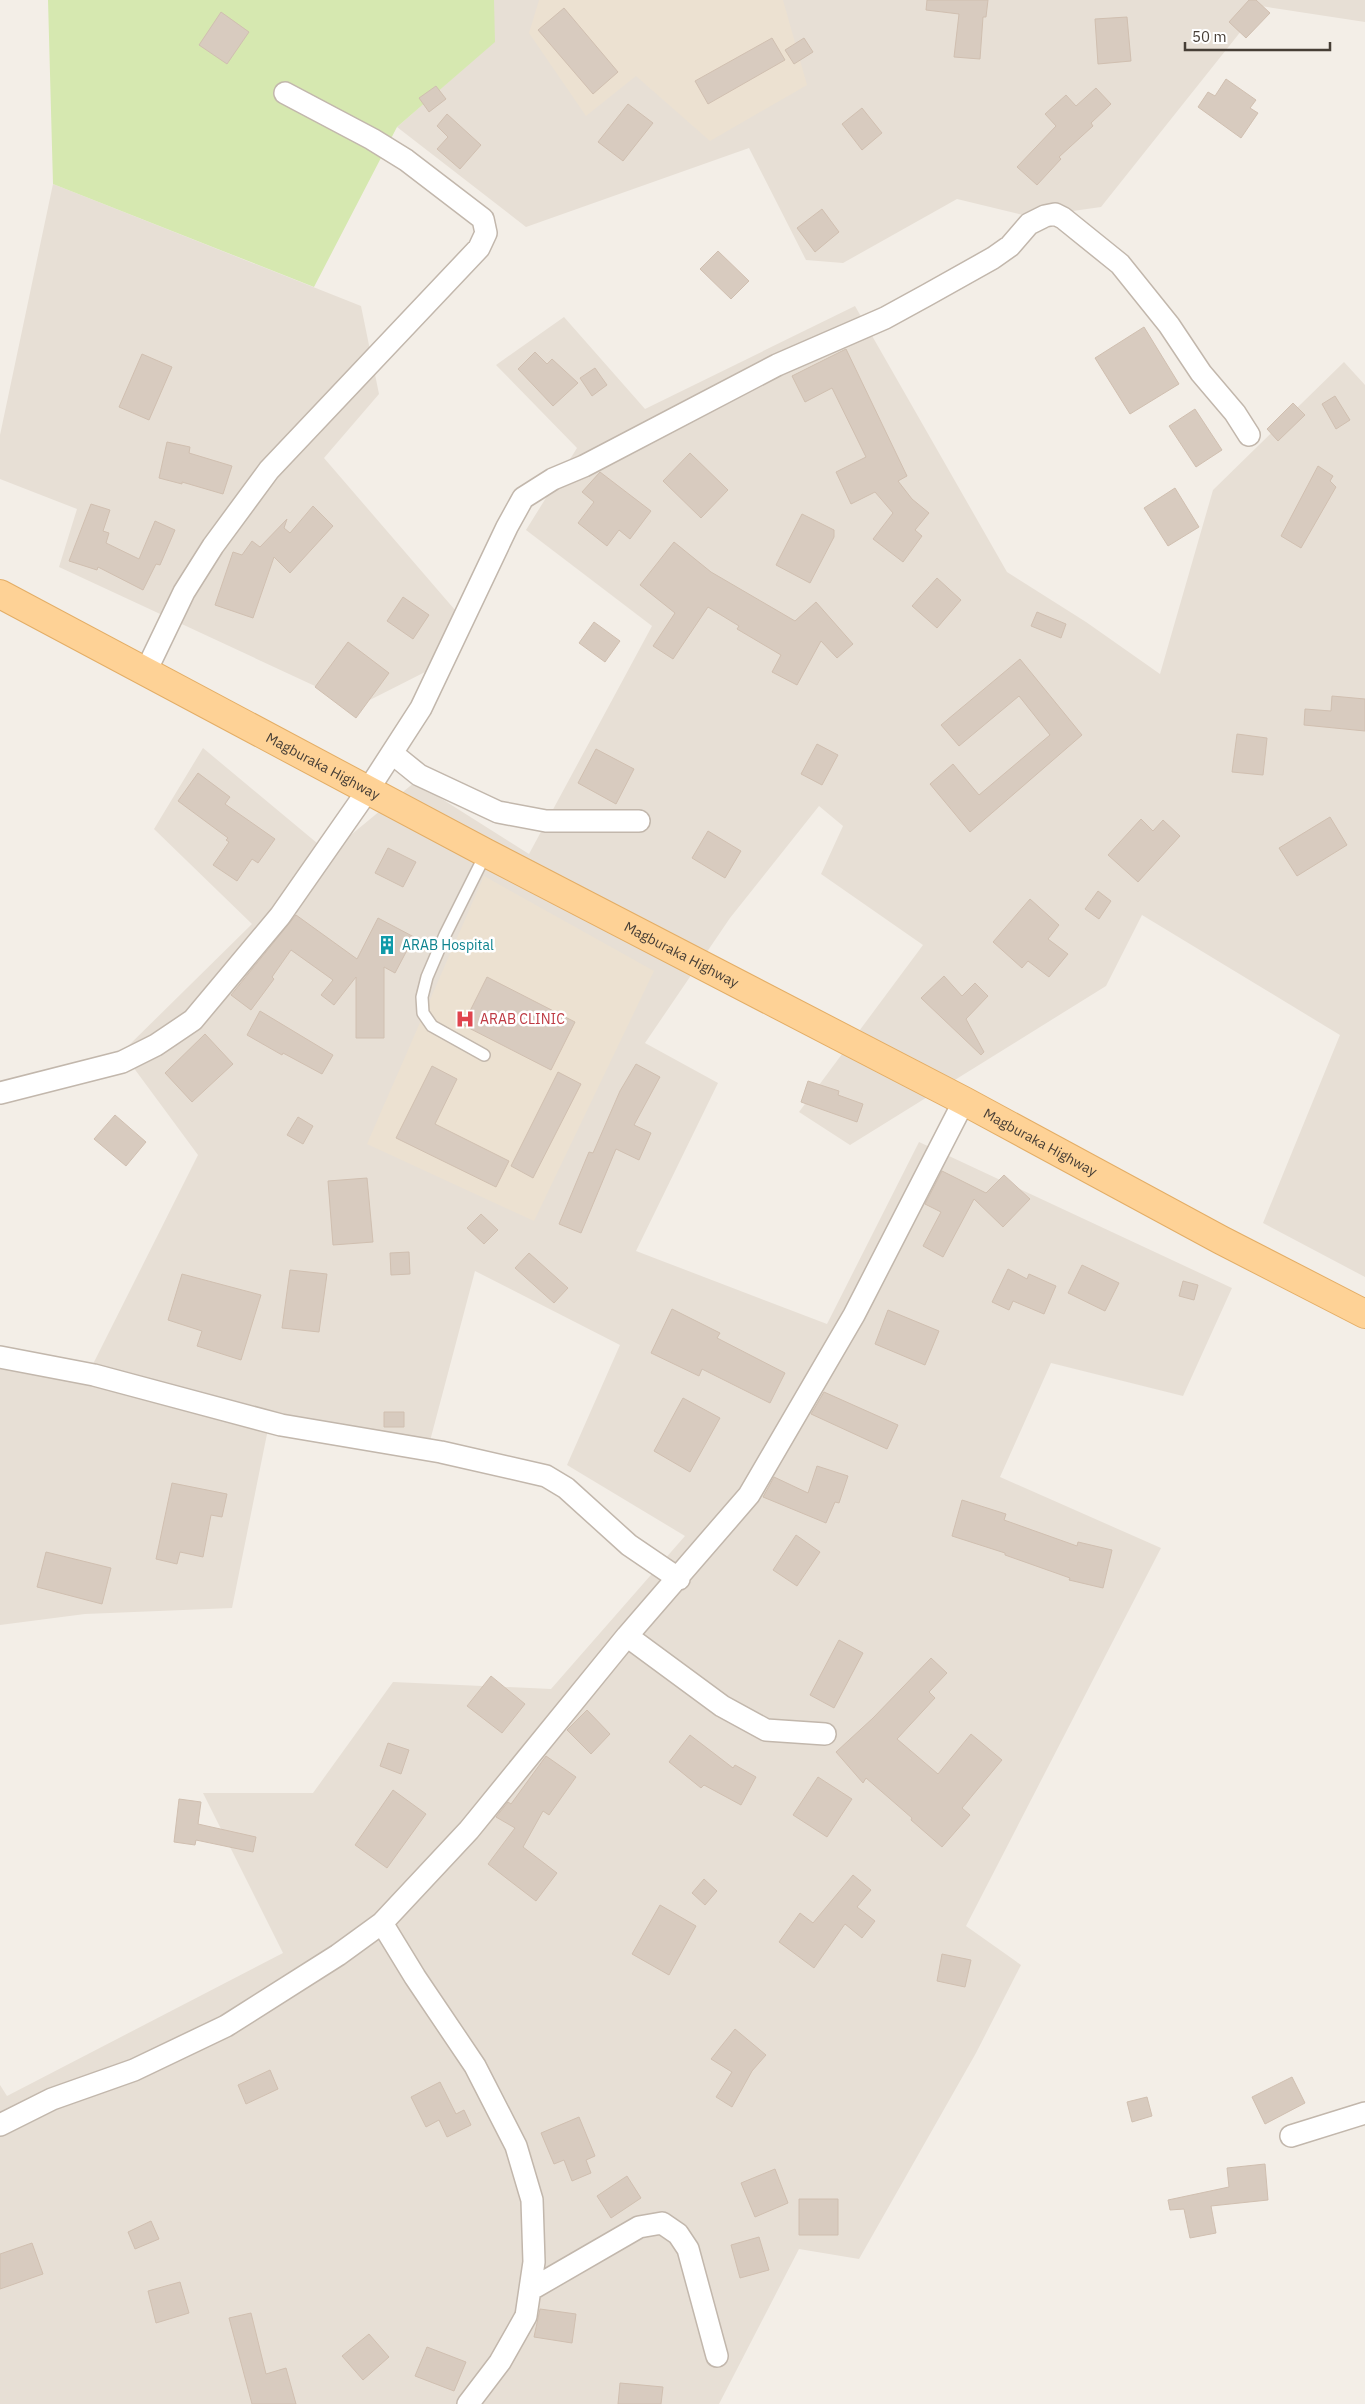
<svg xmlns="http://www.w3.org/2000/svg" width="1365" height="2404" viewBox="0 0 1365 2404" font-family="'IBM Plex Sans',sans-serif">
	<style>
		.residential { fill: #e7dfd5 }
		.education { fill: #ece1d1 }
		.green { fill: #d6e8b0 }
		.building { fill: #d8cbbf; stroke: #d0bfb0 }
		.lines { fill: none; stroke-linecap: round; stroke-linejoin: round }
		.service-casing { stroke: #c2b7ac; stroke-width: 14 }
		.minor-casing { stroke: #c2b7ac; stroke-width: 24 }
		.primary-casing { stroke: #e3ad65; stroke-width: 30 }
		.service { stroke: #fff; stroke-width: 11 }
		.minor { stroke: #fff; stroke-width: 21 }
		.primary { stroke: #fed296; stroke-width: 28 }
		.labels { text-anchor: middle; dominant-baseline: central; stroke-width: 5; stroke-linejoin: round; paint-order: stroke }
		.street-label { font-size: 14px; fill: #463e36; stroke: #fff }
		.culture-label { font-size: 14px; fill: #0d838f; stroke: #fff; text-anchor: start }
		.health-label { font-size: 14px; fill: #be3a42; stroke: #fff; text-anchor: start }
	</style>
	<rect width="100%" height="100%" fill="#f3eee7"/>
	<!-- residential -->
	<path class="residential" d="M494,0H1365V22L1261,6L1101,207L1031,217L957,199L843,263L806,260L749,148L526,227L397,127L494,42Z
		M53,184L361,306L379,394L324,458L455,610L429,670L358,706L59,567L77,509L0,479V435Z
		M855,306L1007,572L1086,622L1160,674L1213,490L1344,362L1365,385V1277L1263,1223L1340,1035L1142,915L1106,986L850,1145L799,1112L923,945L821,874L843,826L819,806L730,918L645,1043L718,1083L636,1251L827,1324L919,1142L1232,1288L1183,1396L1051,1363L1000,1477L1161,1548L966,1926L1021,1965L976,2053L859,2259L799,2249L719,2404H0V2085L7,2096L283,1953L203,1793H313L393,1682L551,1689L685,1536L567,1465L620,1345L475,1271L426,1456L268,1429L232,1608L85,1614L0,1625V1355L86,1378L198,1155L122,1052L252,924L154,829L203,748L329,853L415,782L529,854L652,626L526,530L577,448L496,365L564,317L645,409Z"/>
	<!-- education -->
	<path class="education" d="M539,0H783L807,85L710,141L636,76L586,116L529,33Z
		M484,876L654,971L534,1221L367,1144Z"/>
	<!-- green -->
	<path class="green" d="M48,0H494L495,42L397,127L314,287L53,184Z"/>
	<!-- building -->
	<path class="building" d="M927,0H988L986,17H983L980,59L954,57L959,14L926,10Z
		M1249,0H1256L1270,13L1246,38L1229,22Z
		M564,8L618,72L593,94L538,30Z
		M221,12L249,32L227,64L199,45Z
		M1127,17L1131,61L1098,64L1095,19Z
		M772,38L785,60L708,104L695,81Z
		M804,38L813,52L794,64L785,50Z
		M1226,79L1256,100L1250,108L1258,113L1241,138L1198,107L1208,92L1215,96Z
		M436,86L446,99L429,112L419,98Z
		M1096,88L1111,104L1091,123L1093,126L1059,157L1061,159L1037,185L1017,167L1056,126L1045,114L1066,95L1076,106Z
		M628,104L653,123L623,161L598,142Z
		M862,108L882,133L862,150L842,124Z
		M447,114L481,145L460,169L437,149L448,137L437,126Z
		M822,209L839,232L815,252L797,228Z
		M718,251L749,281L731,299L700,269Z
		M1144,327L1179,384L1130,414L1095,358Z
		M846,349L907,476L898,481L912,499L929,513L915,530L922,536L903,562L873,539L893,513L875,492L851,504L836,472L866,457L832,388L805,402L792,376Z
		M535,352L547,364L552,359L578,383L553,406L518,369Z
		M142,354L172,367L149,420L119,407Z
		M595,368L607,385L592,396L580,378Z
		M1335,396L1350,420L1336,429L1322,404Z
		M1293,403L1305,415L1278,441L1267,429Z
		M1195,409L1222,450L1196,467L1169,426Z
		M167,442L190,447L189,453L232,466L223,494L182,482V484L159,478Z
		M690,453L728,490L701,518L663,481Z
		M1318,466L1333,476L1330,481L1336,487L1301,548L1281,536Z
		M600,472L651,511L630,539L619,530L607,546L578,523L594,502L582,492Z
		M1175,488L1199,527L1168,546L1144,508Z
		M91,504L110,510L103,531L109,533L106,543L139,559L155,521L175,530L160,565L156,564L143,590L98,567L97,570L69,561Z
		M313,506L333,526L290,573L274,557L253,618L215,605L233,552L242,555L252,541L260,547L287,519L284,528L290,533Z
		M802,514L834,530V537L810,583L776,565Z
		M674,542L711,572L795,621L816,602L853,644L837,658L821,641L797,685L772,672L781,655L737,629L739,626L708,607L673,659L653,646L675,613L640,585Z
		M937,578L961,600L937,628L912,606Z
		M403,597L429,615L413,639L387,621Z
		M1037,612L1066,624L1061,638L1031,626Z
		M594,622L620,641L605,662L579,643Z
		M348,642L389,673L356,718L315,687Z
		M1020,659L1082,735L970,832L930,784L953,764L979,795L1050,735L1019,696L959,746L941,725Z
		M1332,696L1365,699V731L1304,725L1305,709L1331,711Z
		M1237,734L1267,738L1263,775L1232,772Z
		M817,744L838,755L822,785L801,774Z
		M596,749L634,769L616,804L578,783Z
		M198,773L230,797L225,804L275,839L258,863L252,859L237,881L213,865L229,842L226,840L228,838L178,801Z
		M1330,817L1347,845L1297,876L1279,848Z
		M1141,819L1153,831L1163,820L1180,836L1138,882L1108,855Z
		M708,831L741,851L725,878L692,858Z
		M388,848L416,862L403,887L375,873Z
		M1098,891L1111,901L1099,919L1085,909Z
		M1030,899L1059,925L1048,939L1068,954L1049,977L1028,961L1022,968L993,942Z
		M296,915L357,959L378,918L414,937L395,973L384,967V1038H356V977L334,1005L321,995L333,980L291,950L272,977L274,979L251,1010L231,995Z
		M944,976L962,996L975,983L988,996L966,1019L984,1052L981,1055L921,998Z
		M487,977L575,1022L551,1070L463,1025Z
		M260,1011L333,1055L322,1074L283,1053L282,1055L247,1035Z
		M205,1034L233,1064L192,1102L165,1073Z
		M636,1064L660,1077L634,1125L651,1133L639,1160L616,1149L581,1233L559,1224L589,1152L593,1153L620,1091Z
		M432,1066L457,1079L435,1124L509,1161L496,1187L396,1138Z
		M558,1072L581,1084L533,1178L511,1166Z
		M808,1081L839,1091L838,1095L863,1104L857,1122L801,1102Z
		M115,1115L146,1142L126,1166L94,1139Z
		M298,1117L313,1126L303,1144L287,1135Z
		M942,1171L986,1193L1004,1175L1030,1199L1003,1227L974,1199L943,1257L923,1246L941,1212L925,1204Z
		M367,1178L373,1242L333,1245L328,1181Z
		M481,1214L498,1230L484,1244L467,1228Z
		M409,1252L410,1274L391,1275L390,1253Z
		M529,1253L568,1288L554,1303L515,1268Z
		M1082,1265L1119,1283L1105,1311L1068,1293Z
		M1008,1269L1027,1279L1029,1274L1056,1286L1044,1314L1013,1301L1009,1310L992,1302Z
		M290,1270L327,1274L319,1332L282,1328Z
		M182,1274L261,1295L241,1360L197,1346L202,1331L168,1320Z
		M1183,1281L1198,1285L1194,1300L1179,1296Z
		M672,1309L720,1333L717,1338L785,1373L770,1403L702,1369L699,1376L651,1353Z
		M888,1310L939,1331L925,1365L875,1344Z
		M824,1392L898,1425L887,1449L811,1414Z
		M683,1398L720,1418L690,1472L654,1451Z
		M384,1412H404V1427H384Z
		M817,1466L848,1476L839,1503L835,1502L826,1523L763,1497L774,1477L808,1493Z
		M172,1483L227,1494L222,1517L211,1515L203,1557L180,1552L177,1564L156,1559Z
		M962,1500L1006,1514L1004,1520L1077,1546L1078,1542L1112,1550L1103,1588L1069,1580L1070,1578L1005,1555V1553L952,1536Z
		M796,1535L820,1552L797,1586L773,1570Z
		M46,1552L111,1568L102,1604L37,1587Z
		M839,1640L863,1653L834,1708L810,1695Z
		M931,1658L947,1673L929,1692L935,1698L897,1739L938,1774L971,1734L1002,1760L962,1808L970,1815L942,1847L911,1820L912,1818L866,1778L863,1783L836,1752L873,1718Z
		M491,1676L525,1704L502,1733L467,1706Z
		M587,1710L610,1734L591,1754L567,1730Z
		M690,1735L733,1768L735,1765L756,1777L741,1805L704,1785L701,1788L669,1762Z
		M388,1743L409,1750L401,1774L380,1766Z
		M546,1756L576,1777L549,1815L543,1811L523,1847L557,1873L536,1901L488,1864L515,1828L496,1817L508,1802L511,1804Z
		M818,1777L852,1799L827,1837L793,1815Z
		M393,1790L426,1814L387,1868L355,1845Z
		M179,1799L201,1802L198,1824L256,1837L253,1852L196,1840L195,1845L174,1842Z
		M853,1875L871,1890L857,1907L875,1921L862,1938L845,1924L814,1968L779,1942L800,1913L813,1923Z
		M704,1879L717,1891L705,1905L692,1893Z
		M660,1905L696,1926L669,1975L632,1954Z
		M942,1954L971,1960L965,1987L937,1981Z
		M735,2029L766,2055L752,2071L732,2107L716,2097L732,2072L711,2059Z
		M270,2070L278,2089L246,2104L238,2085Z
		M1292,2077L1305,2103L1265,2124L1252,2097Z
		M440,2082L456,2114L464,2110L471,2125L447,2137L439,2120L426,2127L411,2097Z
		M1147,2097L1152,2116L1132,2122L1127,2102Z
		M579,2117L595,2156L586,2160L591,2173L572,2181L564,2160L554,2164L541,2133Z
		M1265,2164L1268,2200L1211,2206L1216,2233L1190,2238L1184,2209L1170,2210L1168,2200L1229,2187L1227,2168Z
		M775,2169L788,2203L755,2217L741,2183Z
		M627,2176L641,2198L611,2218L597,2196Z
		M799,2199H838V2235H799Z
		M151,2221L159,2239L135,2249L128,2232Z
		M759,2237L769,2270L740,2278L731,2245Z
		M32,2243L43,2274L0,2289V2254Z
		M180,2282L189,2313L156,2323L148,2291Z
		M540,2309L576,2314L572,2343L534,2337Z
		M251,2313L266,2374L286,2368L296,2404H252L229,2318Z
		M369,2334L389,2357L363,2380L342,2356Z
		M427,2347L466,2362L454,2391L415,2376Z
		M620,2383L663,2387L661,2404H618Z"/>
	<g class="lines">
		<!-- service casing -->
		<g class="service-casing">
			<path id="service" d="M484,1055L432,1026L423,1013L422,997L427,977L445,935L486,853"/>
		</g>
		<!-- minor casing -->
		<g class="minor-casing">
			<path id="minor" d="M146,671L184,592L213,546L269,470L479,248L486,233L483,219L406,160L372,139L285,93
				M393,754L419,775L498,812L546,821H639
				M0,1093L122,1062L156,1045L193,1020L280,916L368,790L421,708L507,527L523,498L553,479L584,466L777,365L885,318L927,295L993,258L1010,246L1029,224L1045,216L1055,214L1063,218L1120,264L1169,325L1201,373L1235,413L1249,435
				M0,1357L94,1375L281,1425L441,1452L546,1476L566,1488L629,1545L679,1579
				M627,1636L722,1706L766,1730L825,1734
				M382,1923L415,1977L475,2066L516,2146L532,2200L534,2262L526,2316L500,2362L468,2404
				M0,2125L52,2099L134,2070L226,2026L338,1955L382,1923L469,1830L627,1636L749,1495L854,1315L964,1101
				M1291,2136L1365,2113
				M530,2290L639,2227L662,2223L678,2234L688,2249L717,2356"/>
		</g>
		<!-- primary casing -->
		<g class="primary-casing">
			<g id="primary">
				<path id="s1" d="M0,594L486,853L964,1101L1221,1240L1365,1314"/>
			</g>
		</g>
		<!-- service -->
		<use href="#service" class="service"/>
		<!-- minor -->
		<use href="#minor" class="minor"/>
		<!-- primary -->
		<use href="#primary" class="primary"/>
	</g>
	<!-- icons -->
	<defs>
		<g id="building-bare" transform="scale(1.5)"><path d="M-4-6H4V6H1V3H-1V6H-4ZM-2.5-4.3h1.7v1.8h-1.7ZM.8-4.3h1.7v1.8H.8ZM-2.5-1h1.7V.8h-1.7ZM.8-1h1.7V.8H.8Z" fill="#0f9aa8" stroke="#fff" stroke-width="2.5" paint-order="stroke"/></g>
		<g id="hospital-bare" transform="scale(1.5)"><path d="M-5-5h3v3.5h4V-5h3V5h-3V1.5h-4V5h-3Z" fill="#e0444e" stroke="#fff" stroke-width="2.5" paint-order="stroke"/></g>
	</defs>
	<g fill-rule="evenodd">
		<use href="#building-bare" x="387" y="945"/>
		<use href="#hospital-bare" x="465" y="1019"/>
	</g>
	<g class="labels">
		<!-- street labels -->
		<g class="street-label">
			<text stroke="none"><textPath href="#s1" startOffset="366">Magburaka Highway</textPath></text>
			<text stroke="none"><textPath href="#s1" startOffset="771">Magburaka Highway</textPath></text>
			<text stroke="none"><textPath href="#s1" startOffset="1176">Magburaka Highway</textPath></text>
		</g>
		<!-- culture labels -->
		<g class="culture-label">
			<text x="402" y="945">ARAB Hospital</text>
		</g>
		<!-- health labels -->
		<g class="health-label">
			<text x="480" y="1019">ARAB CLINIC</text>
		</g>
	</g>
	<!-- scale -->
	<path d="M1185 42v8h145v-8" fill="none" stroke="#463e36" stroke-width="2.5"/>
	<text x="1192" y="42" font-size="15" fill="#463e36" stroke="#ffffff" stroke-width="4" paint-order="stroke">50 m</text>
</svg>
